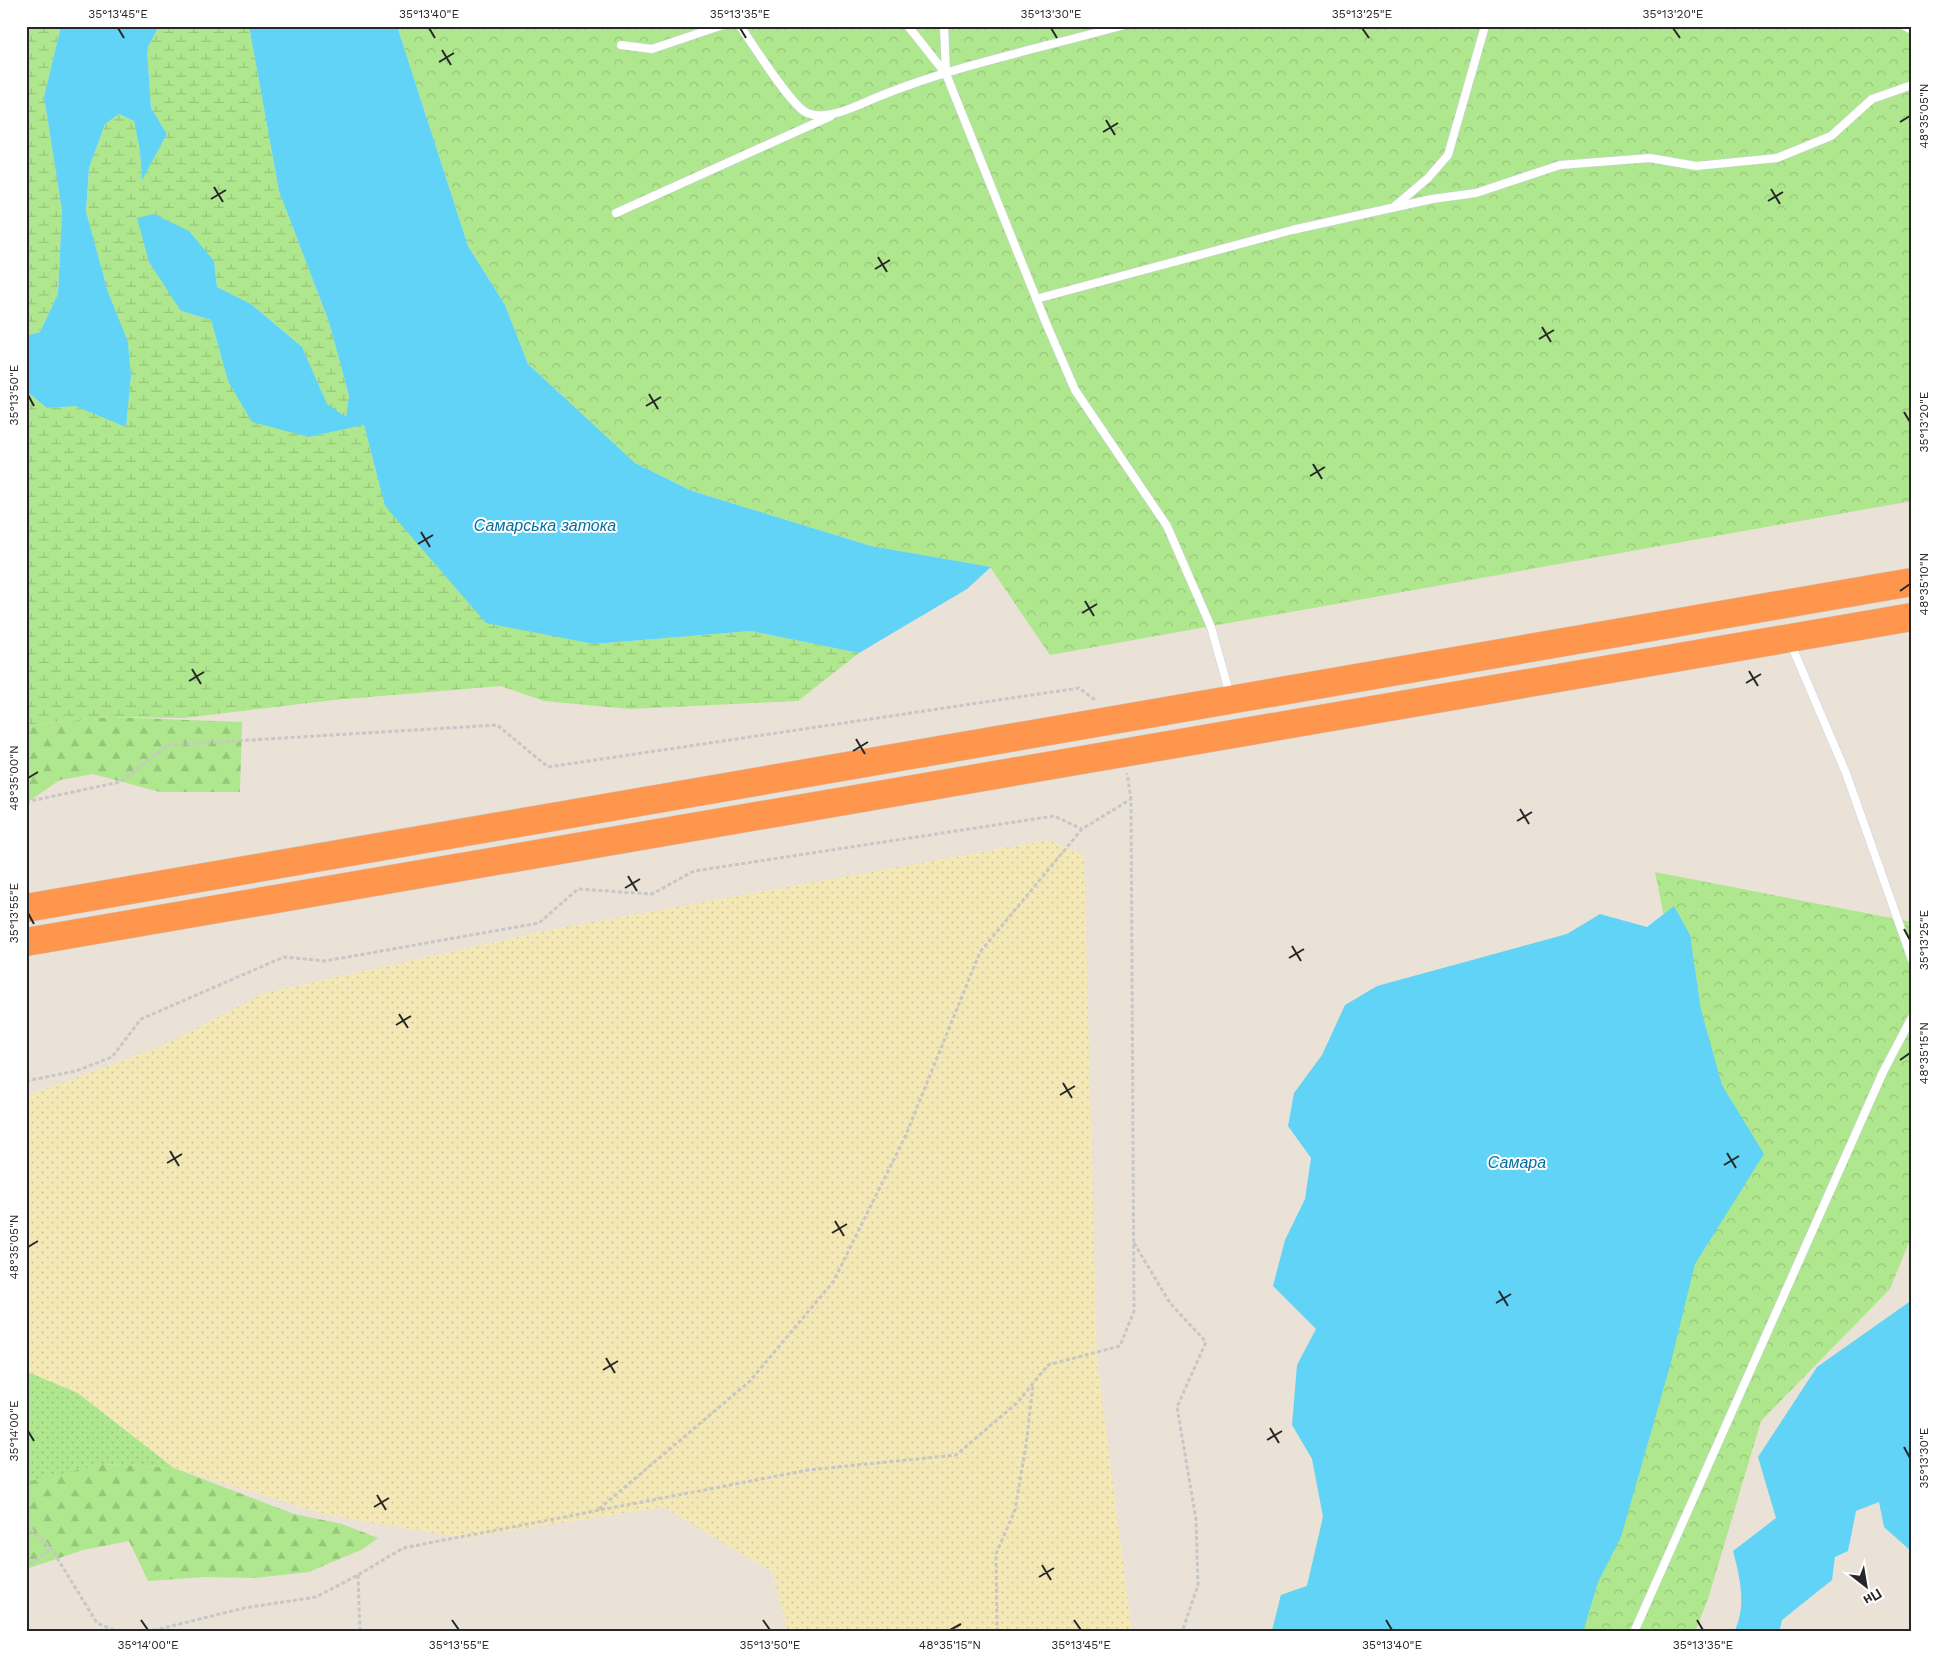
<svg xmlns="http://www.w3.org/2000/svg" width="1938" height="1658" viewBox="0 0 1938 1658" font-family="'Work Sans',sans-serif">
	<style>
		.grass { fill: url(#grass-dots) }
		.forest { fill: url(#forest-firs) }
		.wetland { fill: url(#wetland-marsh) }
		.sand { fill: url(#sand-dots) }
		.park { fill: url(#park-crowns) }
		.water { fill: #60d3f7 }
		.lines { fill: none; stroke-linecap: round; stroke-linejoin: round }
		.lane-casing { stroke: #ccd1e2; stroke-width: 9 }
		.highway-casing { stroke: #c7c7c7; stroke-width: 29 }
		.path { stroke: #c7c7c7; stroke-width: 3; stroke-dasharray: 4 2.5; stroke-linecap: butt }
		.lane { stroke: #fff; stroke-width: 8 }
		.highway { stroke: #ff964e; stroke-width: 28 }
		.ticks { fill: none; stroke: #272727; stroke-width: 2 }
		.labels { text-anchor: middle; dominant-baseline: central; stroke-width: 4; stroke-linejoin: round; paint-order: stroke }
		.water-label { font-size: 16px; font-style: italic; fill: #036e9f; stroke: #fff }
		.neatline { fill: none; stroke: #272727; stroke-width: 2 }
		.ticks-label { font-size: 12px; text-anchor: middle; fill: #272727 }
	</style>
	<defs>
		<pattern id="grass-dots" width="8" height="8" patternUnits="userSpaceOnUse" patternTransform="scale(1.25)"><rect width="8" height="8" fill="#afe78e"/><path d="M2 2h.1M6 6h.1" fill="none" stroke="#97c67a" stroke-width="1.8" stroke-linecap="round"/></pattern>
		<pattern id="forest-firs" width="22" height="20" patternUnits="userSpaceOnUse" patternTransform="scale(1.25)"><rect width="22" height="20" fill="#afe78e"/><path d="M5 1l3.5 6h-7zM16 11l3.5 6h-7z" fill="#97c67a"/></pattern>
		<pattern id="wetland-marsh" width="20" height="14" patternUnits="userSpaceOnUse" patternTransform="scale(1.25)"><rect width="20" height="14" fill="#afe78e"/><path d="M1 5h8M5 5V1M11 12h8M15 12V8" fill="none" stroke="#97c67a"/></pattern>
		<pattern id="sand-dots" width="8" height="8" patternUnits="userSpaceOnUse" patternTransform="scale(1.25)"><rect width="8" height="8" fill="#f4e9b6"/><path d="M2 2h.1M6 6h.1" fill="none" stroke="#d1c89c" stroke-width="1.8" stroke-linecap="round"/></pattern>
		<pattern id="park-crowns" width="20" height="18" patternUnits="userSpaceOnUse" patternTransform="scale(1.25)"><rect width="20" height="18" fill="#afe78e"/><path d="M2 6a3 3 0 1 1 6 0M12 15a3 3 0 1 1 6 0" fill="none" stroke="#97c67a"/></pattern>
	</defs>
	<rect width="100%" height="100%" fill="#ebe2d7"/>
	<!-- grass -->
	<path class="grass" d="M26,1371L78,1393L174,1468L103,1464L26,1502Z"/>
	<!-- forest -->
	<path class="forest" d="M111,717L242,722L240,792H160L93,774L60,780L26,803V725Z
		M103,1464L174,1468L294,1514L342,1524L378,1538L363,1549L309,1572L255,1578L204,1577L148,1581L129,1541L83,1550L26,1569V1482Z"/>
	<!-- wetland -->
	<path class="wetland" d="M26,26H61L44,97L62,211L58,294L40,332L26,336Z
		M159,26H249L279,191L329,322L349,396L346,418L327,405L302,347L251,304L217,287L214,261L181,311L211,320L228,381L309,437L364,425L385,506L594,644L751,631L859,653L798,701L630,709L544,701L501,686L334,700L184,718L111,717L26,725V391L47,408L75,405L126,426L131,376L128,343L108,292L86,213L89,168L105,124L119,114L134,121L140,151L142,179L167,134L151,108L147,49Z"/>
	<!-- sand -->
	<path class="sand" d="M1048,840L1084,855L1097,1361L1132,1632H788L773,1572L663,1507L464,1538L327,1515L174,1468L78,1393L26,1371V1096L162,1046L265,993L549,930Z"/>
	<!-- park -->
	<path class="park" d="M397,26H1912V501L1050,655L990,567L871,546L692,491L635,463L528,364L505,305L468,246Z
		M1655,872L1912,922V1235L1890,1289L1761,1421L1708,1599L1695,1632L1272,1631L1281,1595L1307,1586L1323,1517L1715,1169Z"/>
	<!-- water -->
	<path class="water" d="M61,26H159L147,49L151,108L167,134L142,180L140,151L134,121L119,114L105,124L89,168L86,212L108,292L128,342L131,376L126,427L75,406L47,408L26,391V336L40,332L58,294L62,211L44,97Z
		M249,26H397L468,246L505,305L528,364L635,463L692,491L871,546L991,567L967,589L859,653L751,631L594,644L486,623L385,506L364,425L309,437L252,422L228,381L211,320L181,311L149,262L137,218L154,214L189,231L214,261L217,287L251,304L302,347L327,404L346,417L349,396L329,322L279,191Z
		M1674,906L1690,935L1701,1010L1722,1085L1764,1154L1695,1264L1670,1366L1621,1537L1598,1582L1583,1632L1272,1631L1281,1595L1307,1586L1323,1517L1312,1459L1292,1425L1297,1365L1316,1329L1273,1286L1285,1240L1305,1199L1311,1158L1288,1126L1294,1093L1322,1055L1345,1005L1377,986L1567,934L1600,914L1647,927Z
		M1912,1300V1552L1884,1527L1879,1502L1856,1511L1848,1551L1835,1557L1832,1580L1782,1620L1779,1632H1734C1747,1607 1740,1577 1733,1551L1776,1518L1758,1457L1817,1367Z"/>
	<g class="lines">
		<!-- lane casing -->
		<g class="lane-casing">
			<path id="lane" d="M740,26C752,43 791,106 807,113C828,122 860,104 880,96C957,65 1041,48 1121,26
				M908,26L946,74
				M944,26L946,74L1046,323L1075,390L1167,526L1211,627L1230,695
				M1904,26L1912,30
				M621,45L652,49L720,26
				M1395,206L1428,178L1448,155L1485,26
				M616,213L831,116
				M1036,299L1292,230L1432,199L1476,193L1560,165L1650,158L1696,166L1777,158L1831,136L1872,99L1912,85
				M1790,642L1846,773L1912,960
				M1634,1632L1883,1072L1912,1017"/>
		</g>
		<!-- highway casing -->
		<g class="highway-casing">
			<path id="highway" d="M26,908L1912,582
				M26,942L1912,617"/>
		</g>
		<!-- path -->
		<path class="path" d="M26,802L120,782L168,745L497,725L548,767L1079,688L1095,700
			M26,1081L76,1071L112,1057L141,1019L284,957L325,961L539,923L578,889L652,894L694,871L1054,816L1082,829
			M1134,1243L1170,1303L1206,1342L1177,1407L1196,1519L1198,1585L1182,1632
			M599,1509L750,1381L833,1282L905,1137L980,952L1082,829L1131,799
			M26,1525L51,1548L97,1623L118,1632
			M26,1569L51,1548
			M358,1575L360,1632
			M147,1632L244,1608L316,1597L358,1575L403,1548L808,1470L956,1455L1017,1403L1048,1365L1120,1346L1134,1311L1131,799L1127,773
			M997,1632L996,1554L1015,1510L1026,1445L1033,1385"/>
		<!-- lane -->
		<use href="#lane" class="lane"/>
		<!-- highway -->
		<use href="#highway" class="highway"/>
	</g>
	<!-- ticks -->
	<path class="ticks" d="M118,28L124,38M429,28L435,38M740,28L746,38M1051,28L1057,38M1362,28L1369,38M1673,28L1680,38M442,50L451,65M439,62L454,53M1106,120L1115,135M1900,122L1910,116M1103,132L1118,123M214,187L223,202M1771,189L1780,204M211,199L226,190M1768,201L1783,192M878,257L887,272M875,269L890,260M1542,327L1551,342M1539,339L1554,330M649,394L658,409M28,395L34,406M646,406L661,397M1904,412L1910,422M1313,464L1322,479M1310,476L1325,467M421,532L430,547M418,544L433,535M1900,591L1910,584M1085,601L1094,616M1082,613L1097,604M192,669L201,684M1749,671L1758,686M189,681L204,672M1746,683L1761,674M856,739L865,754M853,751L868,742M28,778L38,772M1520,809L1529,824M1517,821L1532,812M628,876L637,891M625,888L640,879M28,913L34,924M1904,929L1910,940M1292,946L1301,961M1289,958L1304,949M399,1014L408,1028M396,1025L411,1016M1900,1060L1910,1053M1063,1083L1072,1098M1060,1095L1075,1086M170,1151L179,1166M1727,1153L1736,1168M167,1163L182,1154M1724,1165L1739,1156M835,1221L844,1236M832,1233L847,1224M28,1247L38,1241M1499,1291L1508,1306M1496,1303L1511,1294M606,1358L615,1373M603,1370L618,1361M1270,1428L1279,1443M28,1431L34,1441M1267,1440L1282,1431M1904,1447L1910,1458M377,1495L386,1510M374,1507L389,1498M1042,1565L1051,1580M1039,1577L1054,1568M141,1620L148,1630M452,1620L459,1630M763,1620L770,1630M1074,1620L1081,1630M1386,1620L1392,1630M1697,1620L1703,1630M950,1630L961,1624"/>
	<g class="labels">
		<!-- water labels -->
		<g class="water-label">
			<text x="545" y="525">Самарська затока</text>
			<text x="1517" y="1162">Самара</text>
		</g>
	</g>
	<!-- border -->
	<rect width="1938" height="1658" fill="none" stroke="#ffffff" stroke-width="55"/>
	<!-- north arrow -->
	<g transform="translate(1866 1586) rotate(149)" stroke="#ffffff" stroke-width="4" paint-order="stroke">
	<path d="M0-4L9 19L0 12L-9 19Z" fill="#272727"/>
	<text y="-8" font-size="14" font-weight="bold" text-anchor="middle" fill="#272727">Пн</text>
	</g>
	<rect x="28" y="28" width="1882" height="1602" class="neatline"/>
	<g class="ticks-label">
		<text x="118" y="18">35°13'45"E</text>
		<text x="429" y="18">35°13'40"E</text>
		<text x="740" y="18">35°13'35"E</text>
		<text x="1051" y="18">35°13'30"E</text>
		<text x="1362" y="18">35°13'25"E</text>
		<text x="1673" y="18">35°13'20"E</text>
		<text transform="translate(1924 116) rotate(-90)" y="4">48°35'05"N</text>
		<text transform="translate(14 395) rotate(-90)" y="4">35°13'50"E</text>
		<text transform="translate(1924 422) rotate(-90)" y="4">35°13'20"E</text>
		<text transform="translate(1924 584) rotate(-90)" y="4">48°35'10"N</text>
		<text transform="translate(14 778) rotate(-90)" y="4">48°35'00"N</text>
		<text transform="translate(14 913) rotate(-90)" y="4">35°13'55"E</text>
		<text transform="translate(1924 940) rotate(-90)" y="4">35°13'25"E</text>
		<text transform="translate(1924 1053) rotate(-90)" y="4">48°35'15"N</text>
		<text transform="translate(14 1247) rotate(-90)" y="4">48°35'05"N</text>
		<text transform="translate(14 1431) rotate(-90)" y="4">35°14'00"E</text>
		<text transform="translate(1924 1458) rotate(-90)" y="4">35°13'30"E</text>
		<text x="148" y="1649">35°14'00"E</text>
		<text x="459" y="1649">35°13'55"E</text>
		<text x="770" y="1649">35°13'50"E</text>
		<text x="950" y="1649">48°35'15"N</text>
		<text x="1081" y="1649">35°13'45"E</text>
		<text x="1392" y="1649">35°13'40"E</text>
		<text x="1703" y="1649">35°13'35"E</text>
	</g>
</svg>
